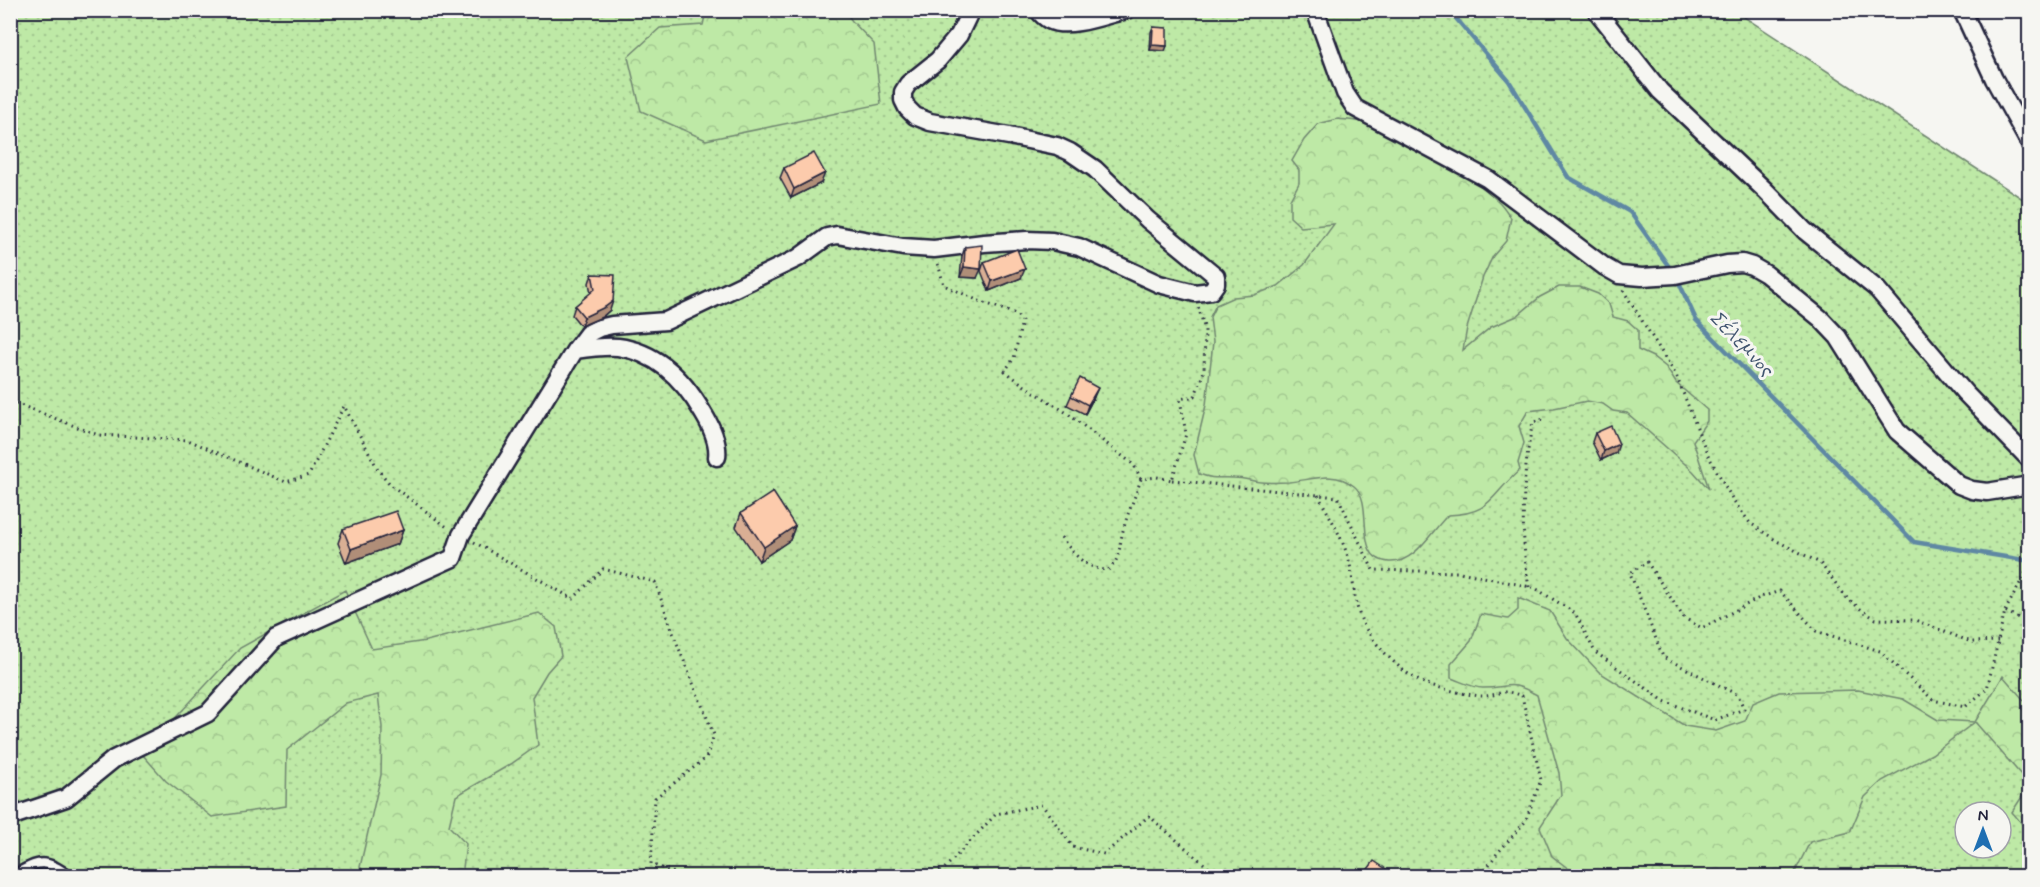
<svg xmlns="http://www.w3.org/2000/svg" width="2040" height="887" viewBox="0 0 2040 887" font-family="Mynerve,sans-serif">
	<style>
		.green { fill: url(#green-dots); stroke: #708670; stroke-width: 1.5; fill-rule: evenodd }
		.forest { fill: url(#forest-crowns); stroke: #708670; stroke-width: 1.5 }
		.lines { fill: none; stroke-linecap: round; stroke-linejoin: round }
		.stream { stroke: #5f88a3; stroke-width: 4.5 }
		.lane-casing { stroke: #22223b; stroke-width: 13 }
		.street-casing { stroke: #22223b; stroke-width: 21 }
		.path { stroke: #22223b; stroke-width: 3; stroke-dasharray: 1.5 4.5; stroke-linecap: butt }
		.lane { stroke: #f6f6f2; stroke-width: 8 }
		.street { stroke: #f6f6f2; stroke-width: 16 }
		.wall { fill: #d9af94; stroke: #22223b; stroke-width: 1.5 }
		.shaded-wall { fill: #b08e78; stroke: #22223b; stroke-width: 1.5 }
		.building { fill: #fccbac; stroke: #22223b; stroke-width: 1.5 }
		.labels { text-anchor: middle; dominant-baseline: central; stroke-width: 6; stroke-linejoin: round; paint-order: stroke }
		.water-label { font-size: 20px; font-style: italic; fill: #41556f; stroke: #f6f6f2 }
	</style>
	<defs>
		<pattern id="green-dots" width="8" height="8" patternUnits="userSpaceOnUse" patternTransform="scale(1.5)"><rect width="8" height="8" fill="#bee9a6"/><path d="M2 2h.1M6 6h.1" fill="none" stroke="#a3c890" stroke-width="1.8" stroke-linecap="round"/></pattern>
		<pattern id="forest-crowns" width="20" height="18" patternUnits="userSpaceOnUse" patternTransform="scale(1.5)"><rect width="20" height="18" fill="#bee9a6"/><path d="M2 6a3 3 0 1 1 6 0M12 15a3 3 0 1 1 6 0" fill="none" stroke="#a3c890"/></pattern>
	</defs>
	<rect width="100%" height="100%" fill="#f6f6f2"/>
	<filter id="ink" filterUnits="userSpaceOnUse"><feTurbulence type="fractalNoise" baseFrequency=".0167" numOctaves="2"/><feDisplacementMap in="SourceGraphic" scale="12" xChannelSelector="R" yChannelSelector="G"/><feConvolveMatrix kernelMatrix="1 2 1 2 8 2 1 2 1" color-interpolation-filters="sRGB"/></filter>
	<g filter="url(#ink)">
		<!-- green -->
		<path class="green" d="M10,11H1735L2029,203V876H11ZM1965,812H2001V848H1965Z"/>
		<!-- forest -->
		<path class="forest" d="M706,11H845L852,21L874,44L881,104L706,140L641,111L628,57L660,28L703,25Z
			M1338,119C1345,120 1354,120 1361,122C1397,131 1470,174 1497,200C1503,205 1507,212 1511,218L1506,241L1493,256L1483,277L1467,328L1463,350L1491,327L1517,316L1540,297L1559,287H1580L1598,294L1609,304L1613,317L1628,321L1638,330V350L1653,357L1666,367L1676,383L1707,410V421L1693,441L1709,489L1693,471L1627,413L1613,411L1603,404L1587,401L1554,408L1528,411L1519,426L1524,443L1518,463L1520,470C1490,495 1493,514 1448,515C1432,530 1415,564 1389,562C1351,559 1376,503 1354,486C1334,470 1312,480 1289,482C1280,482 1270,483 1261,482C1252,481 1244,478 1234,478C1218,477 1215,480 1199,474L1194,455L1206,405L1213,342L1210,317L1216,305L1234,297L1254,295L1278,286L1304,265L1334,224L1301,227L1290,217V200L1299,183V170L1292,161L1304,140L1318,124Z
			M345,590L372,649L426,641L539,613L556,627L561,656L547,672L532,697L538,745L511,764L456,796L449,826L466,844L462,876H368L360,867L381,775L382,727L378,695L346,703L287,750L286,806L212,817L166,781L142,754L240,648Z
			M1518,598L1550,611L1567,638L1599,672L1685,726L1716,731L1745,721L1753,703L1779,692L1858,690L1903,699L1938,720L1975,722L2003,676L2029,706V784L1975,722L1932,754L1882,781L1865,797L1850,832L1810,842L1793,876H1578L1552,856L1540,827L1561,795L1559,773L1537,695C1509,679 1510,688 1483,688C1473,688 1460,681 1451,678V664L1471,641L1481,614L1508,619L1518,610Z
			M2029,786V832L2012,812Z"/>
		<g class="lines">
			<!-- stream -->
			<path class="stream" d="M1449,10L1509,81L1568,177L1630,212L1672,271
				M1677,278L1696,320L1914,542L2030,561"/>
			<!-- lane casing -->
			<g class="lane-casing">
				<path id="lane" d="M13,876C37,860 47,858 69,876"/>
			</g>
			<!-- street casing -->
			<g class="street-casing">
				<path id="street" d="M1038,10C1041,14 1045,18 1049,20C1068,30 1106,15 1126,10
					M1315,10L1345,93L1355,108L1488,179L1605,267L1619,275L1642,277L1675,275L1727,264L1742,263L1752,266L1766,274L1820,318L1838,337L1897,431L1959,485L1972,490L1987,492L2030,485
					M1596,10L1660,91L1766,191L1805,231L1877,289L1965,393L2030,460
					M1962,10L1994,79L2030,144
					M575,350C589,348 604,346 618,347C657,352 684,380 703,413C711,426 719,442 717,457
					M10,817L66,798L114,759L208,713L276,638L453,558L461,535L575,350L587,334L599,328L612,325L666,321L798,258L827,237L837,235L903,247L934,249L984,243L1027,240L1052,241L1079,247L1159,284L1195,293L1211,291L1216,284V276L1148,220L1095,169L1070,152L1057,146L1009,136L930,122L915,116L907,108L903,100V92L908,84L938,60L959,35L971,10"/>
			</g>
			<!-- path -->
			<path class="path" d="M938,264L944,285L979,301L1016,314L1022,321L1014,358L1005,371L1025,386L1067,413L1134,465L1141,479L1157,477L1172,480L1186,434L1180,399L1195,396L1204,371L1205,330L1198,306
				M1623,290L1676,375L1707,453L1733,500L1750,523L1777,541L1820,563L1847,598L1863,611L1876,619L1915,620L1971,642L1998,641
				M10,401L98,435L188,440L286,482L309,475L344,406L379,471L391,485L447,527
				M1172,480L1338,497L1373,570L1460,572L1535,588L1575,613L1595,652L1664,701L1715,720L1744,709L1738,695L1663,657L1630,573L1647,562L1684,618L1702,628L1761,597L1780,591L1816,631L1880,651L1933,700L1965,707L1987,689L2005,611L2030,624
				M1318,495C1329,515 1341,535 1348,557C1354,577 1353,599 1361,619C1369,640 1403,675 1424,683C1435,687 1471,696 1482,696C1502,696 1499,687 1522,696L1541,780L1525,822L1496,855L1481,876
				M1061,537C1074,554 1085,569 1108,570C1120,561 1119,548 1122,535C1126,516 1135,498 1141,479
				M474,542L573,599L603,569L655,582L676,641L714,735L706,758L655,798L651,864L683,876
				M1529,587C1520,536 1522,472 1533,422L1544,419
				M2005,611L2030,565
				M922,876L944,869L996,814L1042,805L1073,847L1104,854L1149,816L1218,876"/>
			<!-- lane -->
			<use href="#lane" class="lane"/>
			<!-- street -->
			<use href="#street" class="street"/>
		</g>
		<!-- wall -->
		<path class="wall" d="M1153,27L1165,51L1150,50L1151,32Z
			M784,168L821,183L791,198L780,178Z
			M965,247L977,278L960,277L962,256Z
			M984,262L1021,278L989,291L981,271Z
			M592,274L610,310L602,317L581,326L572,315L575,306L591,293L589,283Z
			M1071,396L1094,397L1085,414L1067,405Z
			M1595,433L1616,453L1601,460L1592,442Z
			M741,513L795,526L790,540L759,561L736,527Z
			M343,529L403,530L398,544L346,563L338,543Z"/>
		<!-- shaded-wall -->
		<path class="shaded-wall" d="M1152,45L1167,46L1165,51L1150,50Z
			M825,173L821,183L791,198L794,189Z
			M964,267L981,269L977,278L960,277Z
			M1025,269L1021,278L989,291L992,281Z
			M613,301L610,310L602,317L581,326L584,317Z
			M1098,388L1094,397L1085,414L1088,405Z
			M1619,444L1616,453L1601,460L1604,451Z
			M795,526L790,540L759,561L764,547Z
			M403,530L398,544L346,563L351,549Z"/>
		<!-- building -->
		<path class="building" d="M1153,27L1167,28V46L1152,45Z
			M814,153L825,173L794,189L784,168Z
			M982,245L981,269L964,267L965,247Z
			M1017,249L1025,269L992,281L984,262Z
			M592,274L615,275L613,301L605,307L584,317L575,306L595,289Z
			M1080,378L1098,388L1088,405L1071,396Z
			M1611,426L1619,444L1604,451L1595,433Z
			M773,492L795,526L764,547L741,513Z
			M396,511L403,530L351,549L343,529Z
			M1374,861L1389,871L1386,876H1363Z"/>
	</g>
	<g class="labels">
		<!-- water labels -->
		<g class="water-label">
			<text transform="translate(1741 344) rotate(46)">Σέλεμνος</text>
		</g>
	</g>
	<!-- margin -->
	<rect width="2040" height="887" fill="none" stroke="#f6f6f2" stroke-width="36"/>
	<rect x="18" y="18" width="2004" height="851" fill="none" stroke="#22223b" stroke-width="2" filter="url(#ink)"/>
	<!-- north arrow -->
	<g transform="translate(1983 830)"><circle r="28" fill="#f6f6f2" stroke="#a1a1a9" stroke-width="1.5"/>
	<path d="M0-4.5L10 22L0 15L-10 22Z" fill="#1f6fb2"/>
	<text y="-9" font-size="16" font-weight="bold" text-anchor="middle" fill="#22223b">N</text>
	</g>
</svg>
